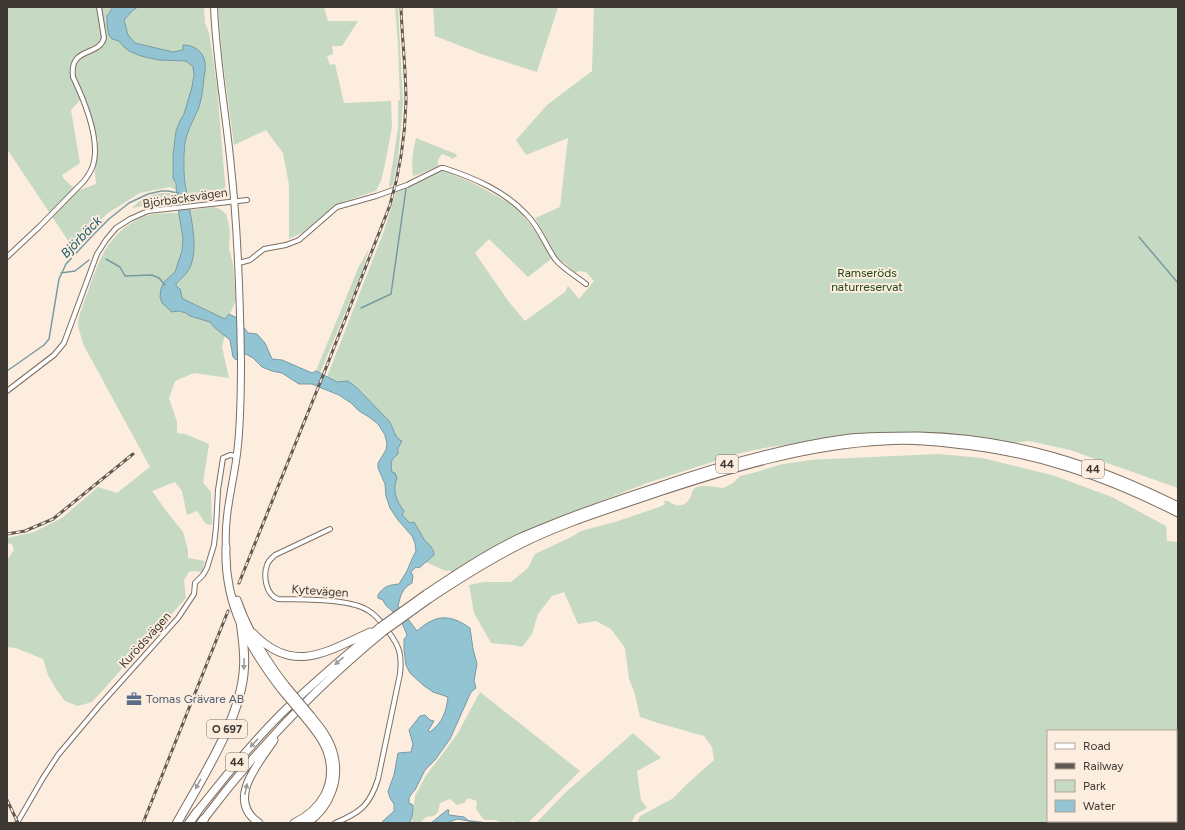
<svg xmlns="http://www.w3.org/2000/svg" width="1185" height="830" viewBox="0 0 1185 830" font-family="Figtree,sans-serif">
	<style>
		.green { fill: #c6d9c3; fill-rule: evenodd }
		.water { fill: #92c4d4; stroke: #789aa3 }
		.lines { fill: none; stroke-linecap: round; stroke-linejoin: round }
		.stream { stroke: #789aa3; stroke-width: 1.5 }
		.street-casing { stroke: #7c6f62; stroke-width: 6 }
		.secondary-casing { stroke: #7c6f62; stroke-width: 8 }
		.primary-casing { stroke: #7c6f62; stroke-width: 9 }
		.highway-casing { stroke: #7c6f62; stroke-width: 10 }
		.street { stroke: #fff; stroke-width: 4 }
		.secondary { stroke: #fff; stroke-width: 6 }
		.primary { stroke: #fff; stroke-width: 7 }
		.highway { stroke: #fff; stroke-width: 8 }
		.rail-casing { stroke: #615a53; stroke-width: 3 }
		.rail { stroke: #fceddf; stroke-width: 1.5; stroke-dasharray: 4.5; stroke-linecap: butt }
		.primary-bridge-casing { stroke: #7c6f62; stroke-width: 9; stroke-linecap: butt }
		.primary-bridge { stroke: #fff; stroke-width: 7 }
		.oneway { fill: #9e9c98 }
		.labels { text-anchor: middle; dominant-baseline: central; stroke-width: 4; stroke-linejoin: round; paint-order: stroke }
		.shield { fill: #fceddf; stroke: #766e66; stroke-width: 1 }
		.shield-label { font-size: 11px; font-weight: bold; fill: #3d3832 }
		.street-label { font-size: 12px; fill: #3d3832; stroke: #fceddf }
		.park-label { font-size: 12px; fill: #1d4516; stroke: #fceddf }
		.service-label { font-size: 12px; fill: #4e5e75; stroke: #fceddf; text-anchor: start }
		.water-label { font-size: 13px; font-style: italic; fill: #175a6b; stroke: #fceddf }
	</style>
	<rect width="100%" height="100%" fill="#fceddf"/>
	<!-- green -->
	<path class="green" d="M7,7H113L107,16L112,39L119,41L123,46L175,61H186L193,67C195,80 190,103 184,115C181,120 177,125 176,132C174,142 171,168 173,178C174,183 176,184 176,190L170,187L140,193L108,213L90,230L73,248L7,149ZM82,98L89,109L98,140L95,172L96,184L77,191L64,179L62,175L80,163L71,110Z
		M138,7H204L205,23L209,33L212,52L217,87L225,183C225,185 226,188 225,190C222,201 198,201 188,201L184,166L186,137L190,124L197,112L206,63L183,50L173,52L135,43L128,35L124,20L133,10Z
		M218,7H324L328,21H358L342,46H332L333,54L327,56L330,65L335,64L344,103L391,101L392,127L385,164L381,181L376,191L345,201L334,206L302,233L289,239V185L283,153L266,130L234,145L222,55Z
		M395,7H398L403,102L398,160L393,184L390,187L389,186L398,128V101L400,100L398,44Z
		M433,7H558L537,72L484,55L435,36Z
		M594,7H1178V488L1070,450L1029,441L968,448L927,438H832L764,448L737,454L647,483L567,514L503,545L453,573L449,570L446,571L425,562L432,556L410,523L402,515L396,500L388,469L394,447L365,397L357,388L337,382L327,377L384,231L396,192L439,170H443L479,186L516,207L541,238L551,259L528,277L489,239L475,253L509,302L525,321L565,292L568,286L579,299L594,281L586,272L579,271L575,273L565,263L559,261L535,218L560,207L568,138L526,155L516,140L547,105L592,71Z
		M416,138L456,154L457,156L452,159L450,157L442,154L438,160V166L417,175L413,176C411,164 413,149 416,138Z
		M160,193H169L176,195L177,203L143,206L132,208C139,200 149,195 160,193Z
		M214,207L220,209L226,214L228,221L230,232L229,248L233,264L236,300L230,314H229L225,319L183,299L176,286V284L183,278L194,243L190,210Z
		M179,213L183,238L182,251L175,272L164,282L161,289L160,297L172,312L179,311L186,313L190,316L210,322L214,327L225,335L222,347L229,378L194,373L175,381L169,398L177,422V433L185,434L209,444L203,483L211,492L212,525L206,524L197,511L187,515L182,491L175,482L152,491L167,512L183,532L188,550V558L205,561L202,572L194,571L189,572L184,580L186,598L92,702L78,706L65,701L56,689L48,675L43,659L16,648L7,647V560L14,550L12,544L7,543V538L34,532L62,518L98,487L117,493L150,467L83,344C82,338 78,329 78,323C78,317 85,300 87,294C99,260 108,231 145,216C154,213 169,213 179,213Z
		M369,249L362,272L320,373L316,371L359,266Z
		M938,454L982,458L1052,475L1112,497L1166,526L1167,541L1178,542V823H637L640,816L672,799L687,784L714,760L712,747L704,736L658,723L640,717L635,694L629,679L625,648L611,629L596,621L578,624L564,592L552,596L538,614L532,634L522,647L513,645L491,643L474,613L469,585L484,582H511L528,568L535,554L569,538L581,531L618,521L662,506L665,504L664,501H668C677,508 686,507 691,496C692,493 692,490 695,488C703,484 715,487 723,488L733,483L740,476L753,473L783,464L811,460L829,459ZM1048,731H1176V821H1048Z
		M480,692L580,771L528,823H515L514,821L504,823L495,820H484L476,809L477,801L468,798L464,803L457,805L450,799L440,803L438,812L434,816L426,817L420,823H413L412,821L415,796L425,777L458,733Z
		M633,733L661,758L637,771L641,800L647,808L636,814L631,823H536L565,793Z"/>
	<!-- water -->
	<path class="water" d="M113,7H138L133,10L124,20L128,35L135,43L173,52L183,50V45C194,45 203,51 205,62C206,66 205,72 204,77C203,87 202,98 199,107C195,117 190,125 187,135C184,144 184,156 184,165C183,195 201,238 191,265C188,273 182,278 176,284V286L180,289L182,297L183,299L225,319L229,314L237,318L248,333L257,334L265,343L272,359L282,360L312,373L316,371L337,382L348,381L357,388L389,421C394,428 394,438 402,441L398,448V454C391,459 390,463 392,472L395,473L397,478C392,489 396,501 404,511L402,515L410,523L414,522L425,541C430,544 434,550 434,555L419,568L416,567L411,572L413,576L412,583C402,589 401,594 398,606L417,631C436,614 450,614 470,628L473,649L477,664L474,681L476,688L471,692L450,739L435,760L425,770L415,790L412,793L409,798V803L413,805C413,811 413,818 409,823H382L383,821L394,811V804L390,798L388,791L394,775L398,753L411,752L413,744L409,730L420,716L425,715L430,720L434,721L428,731L430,732C443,722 446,712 448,697L433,692L423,685L410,673L406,665L404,650V639L407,636C405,627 398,616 391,610C386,605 386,607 383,600L378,598V595C384,586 389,585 399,584L407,571L412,559L416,551L415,543L412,536L398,520L390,508L386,496L385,484L378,468V463L386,450L387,444L385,435L378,424L369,417L359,411L351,403L339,395L324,389L312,384H299L282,373L272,371L262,367L253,358L246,354L236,360L233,357L230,340L214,327L210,322L190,316L186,313L179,311L172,312L162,303L160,297L161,289L164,282L175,272L182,251L183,238L177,203L176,184L173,178V155L176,131L179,123L184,114L192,87L194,75L193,67L186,61L159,60L141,56L129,51L123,46L119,41L112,39L109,35L107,25V16Z
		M447,810H449L448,814L449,815L464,817L469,821L457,819L447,823H431Z"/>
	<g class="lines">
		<!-- stream -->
		<path class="stream" d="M1139,237L1178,283
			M106,259L120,267L125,276L152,275L159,278L165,285
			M61,273L75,271L89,260
			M361,308L391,294L406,189
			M7,371L44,345L49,339L59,279L66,264L94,234L109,219L129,203L148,194L161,191H168L178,193
			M469,821L486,823"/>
		<!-- street casing -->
		<g class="street-casing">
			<path id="street" d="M7,257L39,227L84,181C87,177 90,173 92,168C102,143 84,100 73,77C69,46 99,57 104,38L99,7
				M239,263L250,260L264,249L286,245L299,240L337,207L376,196L407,185L441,168H444C474,178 505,191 527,215C539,227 545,244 555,259C562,268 577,277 586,284
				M7,391L54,355L64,343L97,254L106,240L116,228L130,219L148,211L247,200
				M330,529L275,555C272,558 268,561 267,565C263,576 266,595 278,599C302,600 350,598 369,611C377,616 383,624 388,631C400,647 402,655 400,674L378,779C370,805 360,813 335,823
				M17,823L43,778L58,755L100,705L178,618L194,594L195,583L203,575L207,568L214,545L216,527L218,490L223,458L230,455L237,456"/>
		</g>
		<!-- secondary casing -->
		<g class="secondary-casing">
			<path id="secondary" d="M214,7C216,60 226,113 231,167C238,231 240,296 241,360C241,391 241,423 237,454C233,485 224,515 226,547"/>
		</g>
		<!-- primary casing -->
		<g class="primary-casing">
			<path id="primary" d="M226,547C224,604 248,646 281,689
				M426,594C456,574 486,554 519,538C528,534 538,530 548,526C584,511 620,499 657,487C720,465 784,447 850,438C873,436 896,436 918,436C1012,438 1094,464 1178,506
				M429,599C459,579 489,560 521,544C565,522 613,508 659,492C732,468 807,445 884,441C907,439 931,441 955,444C1035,452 1106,476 1178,513
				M237,600C248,632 265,659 285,685
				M253,633C293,675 326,652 370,632
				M197,812C224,778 251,744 281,714C313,683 346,655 380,627
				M204,819C256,750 316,687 383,632
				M259,823C225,800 259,763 274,740
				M294,823C321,810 337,785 328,754C324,741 315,730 307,720
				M307,823C330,808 341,779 333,752C329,738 320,727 311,716"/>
		</g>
		<!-- highway casing -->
		<g class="highway-casing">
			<path id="highway" d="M177,823C201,779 242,718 244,667C245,653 243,639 241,625
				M189,823L197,812
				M201,823L204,819"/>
		</g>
		<!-- street -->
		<use href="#street" class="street"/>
		<!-- secondary -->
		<use href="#secondary" class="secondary"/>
		<!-- primary -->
		<use href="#primary" class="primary"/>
		<!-- highway -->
		<use href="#highway" class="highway"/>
		<!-- rail casing -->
		<g class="rail-casing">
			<path id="rail" d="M7,534L25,531L53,519L133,454
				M239,583L324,373L390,205C400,171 405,137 406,102C406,70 402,39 401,7
				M7,800L18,823
				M143,823L228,611"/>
		</g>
		<!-- rail -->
		<use href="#rail" class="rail"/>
		<!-- primary-bridge casing -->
		<g class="primary-bridge-casing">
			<path id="primary-bridge" d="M380,627L426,594
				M383,632L429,599
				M285,685L311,716
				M281,689L307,720"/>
		</g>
		<!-- primary-bridge -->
		<use href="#primary-bridge" class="primary-bridge"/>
	</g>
	<!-- one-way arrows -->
	<defs><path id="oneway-solid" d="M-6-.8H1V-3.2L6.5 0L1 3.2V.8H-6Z"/></defs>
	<g class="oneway">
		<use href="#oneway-solid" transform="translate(339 661) rotate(139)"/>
		<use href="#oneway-solid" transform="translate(244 664) rotate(91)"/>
		<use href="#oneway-solid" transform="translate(254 743) rotate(133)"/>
		<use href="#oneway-solid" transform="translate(198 784) rotate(119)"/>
		<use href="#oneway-solid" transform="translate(246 789) rotate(-78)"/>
	</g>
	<!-- icons -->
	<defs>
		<g id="office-bare" transform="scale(1.2)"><path d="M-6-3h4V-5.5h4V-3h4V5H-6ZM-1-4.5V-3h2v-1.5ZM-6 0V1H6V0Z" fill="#5c6f8a" stroke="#fceddf" stroke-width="2.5" paint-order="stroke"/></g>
	</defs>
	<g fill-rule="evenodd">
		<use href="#office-bare" x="134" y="699"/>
	</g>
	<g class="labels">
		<!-- shield labels -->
		<g class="shield">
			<rect x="716" y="455" width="22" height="18" rx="3"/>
			<rect x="1082" y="460" width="22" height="18" rx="3"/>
			<rect x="207" y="720" width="40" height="18" rx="3"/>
			<rect x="226" y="753" width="22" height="18" rx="3"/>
		</g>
		<g class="shield-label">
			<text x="727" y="464">44</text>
			<text x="1093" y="469">44</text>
			<text x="227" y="729">O 697</text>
			<text x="237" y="762">44</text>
		</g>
		<!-- street labels -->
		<g class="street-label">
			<text transform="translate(185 198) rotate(-8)">Björbäcksvägen</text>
			<text transform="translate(320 591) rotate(4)">Kytevägen</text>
			<text transform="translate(145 640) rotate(-48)">Kurödsvägen</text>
		</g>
		<!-- park labels -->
		<g class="park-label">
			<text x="867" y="273">Ramseröds<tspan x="867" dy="14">naturreservat</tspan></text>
		</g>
		<!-- service labels -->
		<g class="service-label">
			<text x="146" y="699">Tomas Grävare AB</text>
		</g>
		<!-- water labels -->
		<g class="water-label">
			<text transform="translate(81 237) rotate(-46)">Björbäck</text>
		</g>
	</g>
	<!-- border -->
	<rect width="1185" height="830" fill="none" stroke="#3d3832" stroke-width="16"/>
	<!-- legend -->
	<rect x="1047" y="730" width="130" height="92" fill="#fceddf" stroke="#b0a59a"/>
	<rect x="1055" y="743" width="20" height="6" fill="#ffffff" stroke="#b0a59a"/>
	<text x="1083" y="750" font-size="12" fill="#3d3832">Road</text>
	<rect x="1055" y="763" width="20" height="6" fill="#615a53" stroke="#b0a59a"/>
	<text x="1083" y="770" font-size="12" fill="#3d3832">Railway</text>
	<rect x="1055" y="780" width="20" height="12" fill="#c6d9c3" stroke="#b0a59a"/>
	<text x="1083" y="790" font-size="12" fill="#3d3832">Park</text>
	<rect x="1055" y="800" width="20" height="12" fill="#92c4d4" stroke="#b0a59a"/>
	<text x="1083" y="810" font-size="12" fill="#3d3832">Water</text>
</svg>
